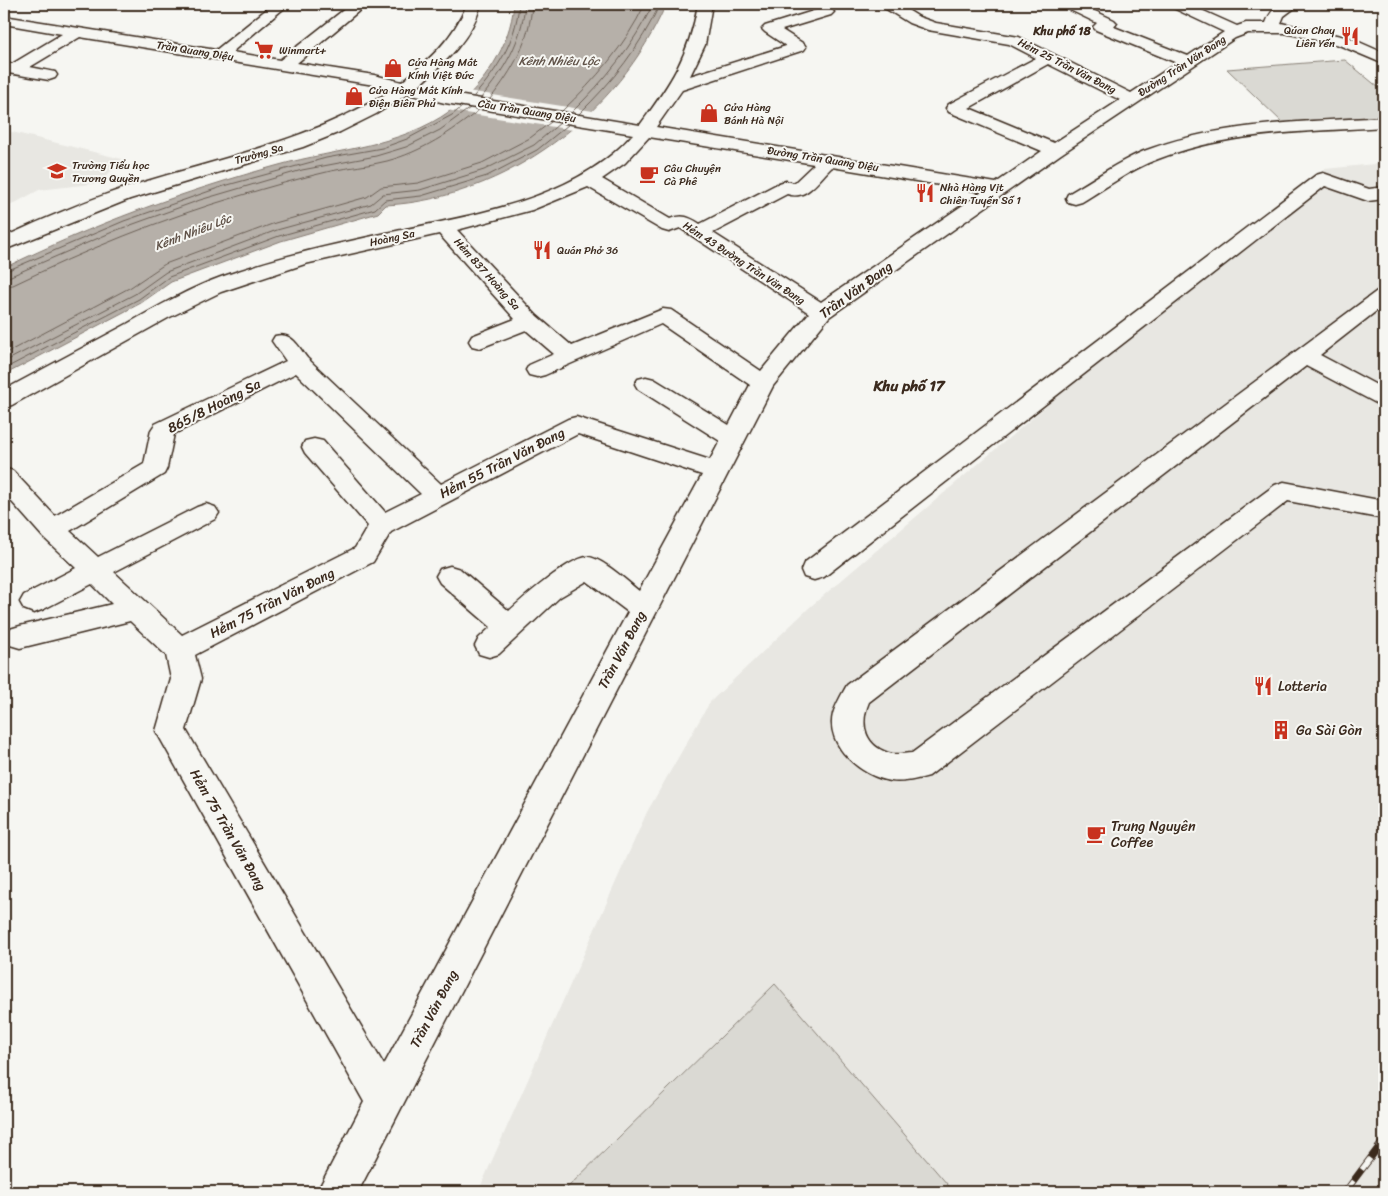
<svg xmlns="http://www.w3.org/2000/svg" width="1388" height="1196" viewBox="0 0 1388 1196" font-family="Sriracha,sans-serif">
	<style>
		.built { fill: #e8e7e2 }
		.green { fill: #dad9d3; stroke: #8a8278 }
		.water { fill: #b6b0a9; stroke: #857a71 }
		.pier { fill: #f6f6f2 }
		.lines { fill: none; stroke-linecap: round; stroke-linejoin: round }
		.shore { stroke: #6c6056; stroke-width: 1 }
		.minor-casing { stroke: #3b2a1e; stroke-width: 3 }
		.minor { fill: #f6f6f2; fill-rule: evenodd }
		.rail-casing { stroke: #3b2a1e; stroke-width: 7 }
		.rail { stroke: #f6f6f2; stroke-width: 5; stroke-dasharray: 14; stroke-linecap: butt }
		.labels { text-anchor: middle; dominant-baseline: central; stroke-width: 4; stroke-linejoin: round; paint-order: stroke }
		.far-poi-label { font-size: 11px; fill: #3b2a1e; stroke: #f6f6f2; text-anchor: start }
		.far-street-label { font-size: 11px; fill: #3b2a1e; stroke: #f6f6f2 }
		.far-neighbourhood-label { font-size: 12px; font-weight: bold; fill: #3b2a1e; stroke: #f6f6f2 }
		.far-water-label { font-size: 12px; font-style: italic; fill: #605248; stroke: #f6f6f2 }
		.street-label { font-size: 14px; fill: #3b2a1e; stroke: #f6f6f2 }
		.poi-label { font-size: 14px; fill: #3b2a1e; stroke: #f6f6f2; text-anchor: start }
		.neighbourhood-label { font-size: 15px; font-weight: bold; fill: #3b2a1e; stroke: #f6f6f2 }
	</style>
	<rect width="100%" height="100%" fill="#f6f6f2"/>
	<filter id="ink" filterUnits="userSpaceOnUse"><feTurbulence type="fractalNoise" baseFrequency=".02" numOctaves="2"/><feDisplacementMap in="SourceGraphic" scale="10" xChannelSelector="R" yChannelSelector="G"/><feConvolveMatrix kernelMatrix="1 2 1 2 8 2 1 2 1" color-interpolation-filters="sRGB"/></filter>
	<g filter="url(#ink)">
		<!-- built -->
		<path class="built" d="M4,130L122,159L100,183L39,190L4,209Z
			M1384,163V1192H478L647,812L710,702L810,607L1325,169Z"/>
		<!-- green -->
		<path class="green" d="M1345,60L1384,92V117L1285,125L1227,69Z
			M775,984L954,1192H563Z"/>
		<!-- water -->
		<path class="water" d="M514,4H666C620,113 505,199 386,205L378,213L281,241L171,282L141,303L4,375V268C92,225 184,191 279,165C336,149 400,147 450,111C485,85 510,46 514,4Z"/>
		<!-- pier -->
		<path class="pier" d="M468,91L593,111L573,130L446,110Z"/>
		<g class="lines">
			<!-- shore -->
			<path class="shore" d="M474,96C498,69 516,41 519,4
				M481,98C504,70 522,42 525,4
				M490,99C513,70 530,41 532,4
				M562,111C596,79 625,46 645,4
				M572,112C605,80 633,46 653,4
				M579,114C613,81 640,47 660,4
				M4,272L124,221L224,186L326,158L382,148L407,139L452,115L462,107
				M4,279L117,230L200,200L302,170L376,156L406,147L440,130L470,108
				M4,286L13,285C86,250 161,219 239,196C269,187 300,178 331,171C349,167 368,166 387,161C421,152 452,132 479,110
				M4,354L131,287L165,264L275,223L367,197L381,187L418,183L482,163L530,138L551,122
				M4,362L135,294L166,272L277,230L371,204L383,194L420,190L484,170L534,145L560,123
				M4,369L139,299L169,277L279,236L375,209L385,200L421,196L487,176L537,150L568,125"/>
			<!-- minor casing -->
			<g class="minor-casing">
				<path id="minor" d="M273,4H289L232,52L280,60L351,4H367L297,63L374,75L402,82C430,59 454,38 467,4H481C472,39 444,63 418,86L445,93L640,125C671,83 689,56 698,4H712L705,45L690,76L786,46L765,32L762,29L765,26L826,7L831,9L834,12L831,15L782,30L804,44L806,47L804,50L682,90L656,127L996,183L1042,151L949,112L946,108L949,104L1036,58L1009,44L928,30L909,23L883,7L881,4H898L919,17L936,23L1019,37L1131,93L1177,63L1096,30L1093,27L1097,23L1068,9L1066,6L1067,4H1080L1114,20L1117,23L1114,27L1188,56L1224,32L1171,7L1169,4H1188L1237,26L1246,23H1266C1273,4 1281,4 1300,4L1284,16L1281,23L1350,38L1384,53V64L1339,45L1285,33H1248L1235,38L1061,154L829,317L773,386L358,1192H317L364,1102L156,731L171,679L166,655L130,621L20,648L10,645L6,637L10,629L20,626L112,604L92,584L44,609L34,613L24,609L20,602L24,595L76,568L43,537L4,493V468L13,471L55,516L144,464L151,430L155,424L286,361L272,341L275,336C292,332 298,346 307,358L441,484L568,419L576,417L710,460L720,441L638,389L635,384L638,379L646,377L654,379L729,425L750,385L661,324L545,375L537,377L529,375L526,370L529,365L554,354L526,330L480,348L472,346L469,341L472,336L515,319L439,234L305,264L221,292L168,318L12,405L4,407V390C45,368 86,346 127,324C157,307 188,289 221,277C273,258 327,246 382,234C465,216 574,202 633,134L445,103L408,94L376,114L340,132L303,147L130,199L4,250V237C46,218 89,199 134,185C224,157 310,141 392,90L374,85L80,37L30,67L55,72L57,75L55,78L49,80L8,73L4,72V64H12L62,34L4,24V16L216,50ZM1048,64L1120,100L1054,143L969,108ZM649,137L814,164L794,183L786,181L779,183L700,224C689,217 683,214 670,219L602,179L625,163ZM832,167L982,192L821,302L713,233L787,194C807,201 818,180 832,167ZM588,187L662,230L669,232L680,228L809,313L761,371L671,310L663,309L572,346L537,316L457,230L532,210ZM296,373L421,494L385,512L323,441L314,439L305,441L302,447L305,453L368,526L355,548L182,635L114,572L215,519L219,513L215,507L206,504L197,507L98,557L70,531L164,474L167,468L174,434ZM578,434L702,475L639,591C629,583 601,557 588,557C570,557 523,598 509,611L460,569L450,566L440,569L436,576L440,583L491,627L479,638L475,646L479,654L489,657L499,654L560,597L587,581L628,612L384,1065L186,730L201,679L195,655L373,562L391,532Z
					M1384,117V127C1308,132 1230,131 1158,159C1131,169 1107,187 1082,202L1075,204L1068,202L1066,198L1068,194C1093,180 1117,162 1144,151C1220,122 1304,122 1384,117Z
					M1323,173L1369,189L1384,187V199L1368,201L1325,186L824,577L814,580L804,577L801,570L804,563L1316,175Z
					M1384,289V305L1320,355L1384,389V405L1376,403L1306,366L869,702C859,725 865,747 892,754C898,755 906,753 912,753L1275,485L1284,482L1384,501V519L1288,501L929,776C918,779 903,783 891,781C862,777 825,746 833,714C836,704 842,694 847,685L1377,291Z"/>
			</g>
			<!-- minor -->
			<use href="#minor" class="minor"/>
			<!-- rail casing -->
			<g class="rail-casing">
				<path id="rail" d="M1345,1192L1384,1140"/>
			</g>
			<!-- rail -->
			<use href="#rail" class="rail"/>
		</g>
	</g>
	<!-- icons -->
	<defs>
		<g id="restaurant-bare" transform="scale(1.5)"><path d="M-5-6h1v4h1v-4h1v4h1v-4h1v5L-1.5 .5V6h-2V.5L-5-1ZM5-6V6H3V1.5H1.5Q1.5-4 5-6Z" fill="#c8321e" stroke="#f6f6f2" stroke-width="2.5" paint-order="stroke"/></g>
		<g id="supermarket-bare" transform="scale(1.5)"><path d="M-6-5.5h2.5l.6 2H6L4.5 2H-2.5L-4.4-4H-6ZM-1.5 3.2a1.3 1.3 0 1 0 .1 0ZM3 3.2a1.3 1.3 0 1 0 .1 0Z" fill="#c8321e" stroke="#f6f6f2" stroke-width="2.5" paint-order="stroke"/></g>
		<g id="shop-bare" transform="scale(1.5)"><path d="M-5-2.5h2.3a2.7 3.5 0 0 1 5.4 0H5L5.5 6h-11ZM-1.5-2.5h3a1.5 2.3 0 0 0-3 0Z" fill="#c8321e" stroke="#f6f6f2" stroke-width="2.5" paint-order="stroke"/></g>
		<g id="school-bare" transform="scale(1.5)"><path d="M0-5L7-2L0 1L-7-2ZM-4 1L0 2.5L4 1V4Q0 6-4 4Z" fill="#c8321e" stroke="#f6f6f2" stroke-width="2.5" paint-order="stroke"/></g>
		<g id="cafe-bare" transform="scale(1.5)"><path d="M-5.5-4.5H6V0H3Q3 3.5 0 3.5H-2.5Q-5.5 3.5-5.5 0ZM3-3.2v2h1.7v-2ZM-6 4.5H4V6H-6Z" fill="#c8321e" stroke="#f6f6f2" stroke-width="2.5" paint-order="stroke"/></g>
		<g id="building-bare" transform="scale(1.5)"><path d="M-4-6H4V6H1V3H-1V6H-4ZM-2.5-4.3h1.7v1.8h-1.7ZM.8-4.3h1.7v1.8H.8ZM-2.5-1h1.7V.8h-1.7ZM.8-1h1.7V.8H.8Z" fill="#c8321e" stroke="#f6f6f2" stroke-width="2.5" paint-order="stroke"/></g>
	</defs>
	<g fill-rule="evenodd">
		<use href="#restaurant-bare" x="1350" y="36"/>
		<use href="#supermarket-bare" x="264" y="50"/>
		<use href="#shop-bare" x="393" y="68"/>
		<use href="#shop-bare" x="354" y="96"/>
		<use href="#shop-bare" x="709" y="113"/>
		<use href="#school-bare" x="57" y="171"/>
		<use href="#cafe-bare" x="649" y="174"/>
		<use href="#restaurant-bare" x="925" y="193"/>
		<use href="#restaurant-bare" x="542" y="250"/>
		<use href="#restaurant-bare" x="1263" y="686"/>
		<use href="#building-bare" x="1281" y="730"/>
		<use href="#cafe-bare" x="1096" y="834"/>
	</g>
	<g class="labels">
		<!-- far-poi labels -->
		<g class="far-poi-label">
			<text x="1335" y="30" text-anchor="end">Qúan Chay<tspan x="1335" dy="13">Liên Yến</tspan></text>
			<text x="279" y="50">Winmart+</text>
			<text x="408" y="62">Cửa Hàng Mắt<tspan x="408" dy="13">Kính Việt Đức</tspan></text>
			<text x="369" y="90">Cửa Hàng Mắt Kính<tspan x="369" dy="13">Điện Biên Phủ</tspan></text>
			<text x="724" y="107">Cửa Hàng<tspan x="724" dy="13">Bánh Hà Nội</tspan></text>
			<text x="72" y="165">Trường Tiểu học<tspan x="72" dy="13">Trương Quyền</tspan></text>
			<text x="664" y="168">Câu Chuyện<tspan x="664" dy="13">Cà Phê</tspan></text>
			<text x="940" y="187">Nhà Hàng Vịt<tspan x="940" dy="13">Chiên Tuyến Số 1</tspan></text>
			<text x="557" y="250">Quán Phở 36</text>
		</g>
		<!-- far-street labels -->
		<g class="far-street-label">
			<text transform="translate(195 51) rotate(9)">Trần Quang Diệu</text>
			<text transform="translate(1067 66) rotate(27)">Hẻm 25 Trần Văn Đang</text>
			<text transform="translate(1182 66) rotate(-33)">Đường Trần Văn Đang</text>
			<text transform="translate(527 111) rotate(9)">Cầu Trần Quang Diệu</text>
			<text transform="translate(259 154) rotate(-16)">Trường Sa</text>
			<text transform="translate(823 159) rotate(9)">Đường Trần Quang Diệu</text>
			<text transform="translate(392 238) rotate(-12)">Hoàng Sa</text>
			<text transform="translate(744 263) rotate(33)">Hẻm 43 Đường Trần Văn Ðang</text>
			<text transform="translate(487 274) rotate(48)">Hẻm 837 Hoàng Sa</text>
		</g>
		<!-- far-neighbourhood labels -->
		<g class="far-neighbourhood-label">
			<text x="1062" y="31">Khu phố 18</text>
		</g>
		<!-- far-water labels -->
		<g class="far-water-label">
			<text x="559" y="61">Kênh Nhiêu Lộc</text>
			<text transform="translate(193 232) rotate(-21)">Kênh Nhiêu Lộc</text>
		</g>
		<!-- street labels -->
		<g class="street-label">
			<text transform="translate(856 290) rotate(-36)">Trần Văn Ðang</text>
			<text transform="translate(214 406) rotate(-27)">865/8 Hoàng Sa</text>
			<text transform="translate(502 463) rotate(-27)">Hẻm 55 Trần Văn Đang</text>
			<text transform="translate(272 603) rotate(-27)">Hẻm 75 Trần Văn Đang</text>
			<text transform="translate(622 650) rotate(-62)">Trần Văn Ðang</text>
			<text transform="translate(228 830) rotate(60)">Hẻm 75 Trần Văn Ðang</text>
			<text transform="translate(434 1009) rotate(-62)">Trần Văn Ðang</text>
		</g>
		<!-- poi labels -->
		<g class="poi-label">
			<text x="1278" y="686">Lotteria</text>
			<text x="1296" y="730">Ga Sài Gòn</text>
			<text x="1111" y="826">Trung Nguyên<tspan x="1111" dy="16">Coffee</tspan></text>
		</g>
		<!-- neighbourhood labels -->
		<g class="neighbourhood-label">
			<text x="909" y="386">Khu phố 17</text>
		</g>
	</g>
	<!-- margin -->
	<rect width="1388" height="1196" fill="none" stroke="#f6f6f2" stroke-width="20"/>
	<rect x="10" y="10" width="1368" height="1176" fill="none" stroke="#3b2a1e" stroke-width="2" filter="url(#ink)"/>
</svg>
